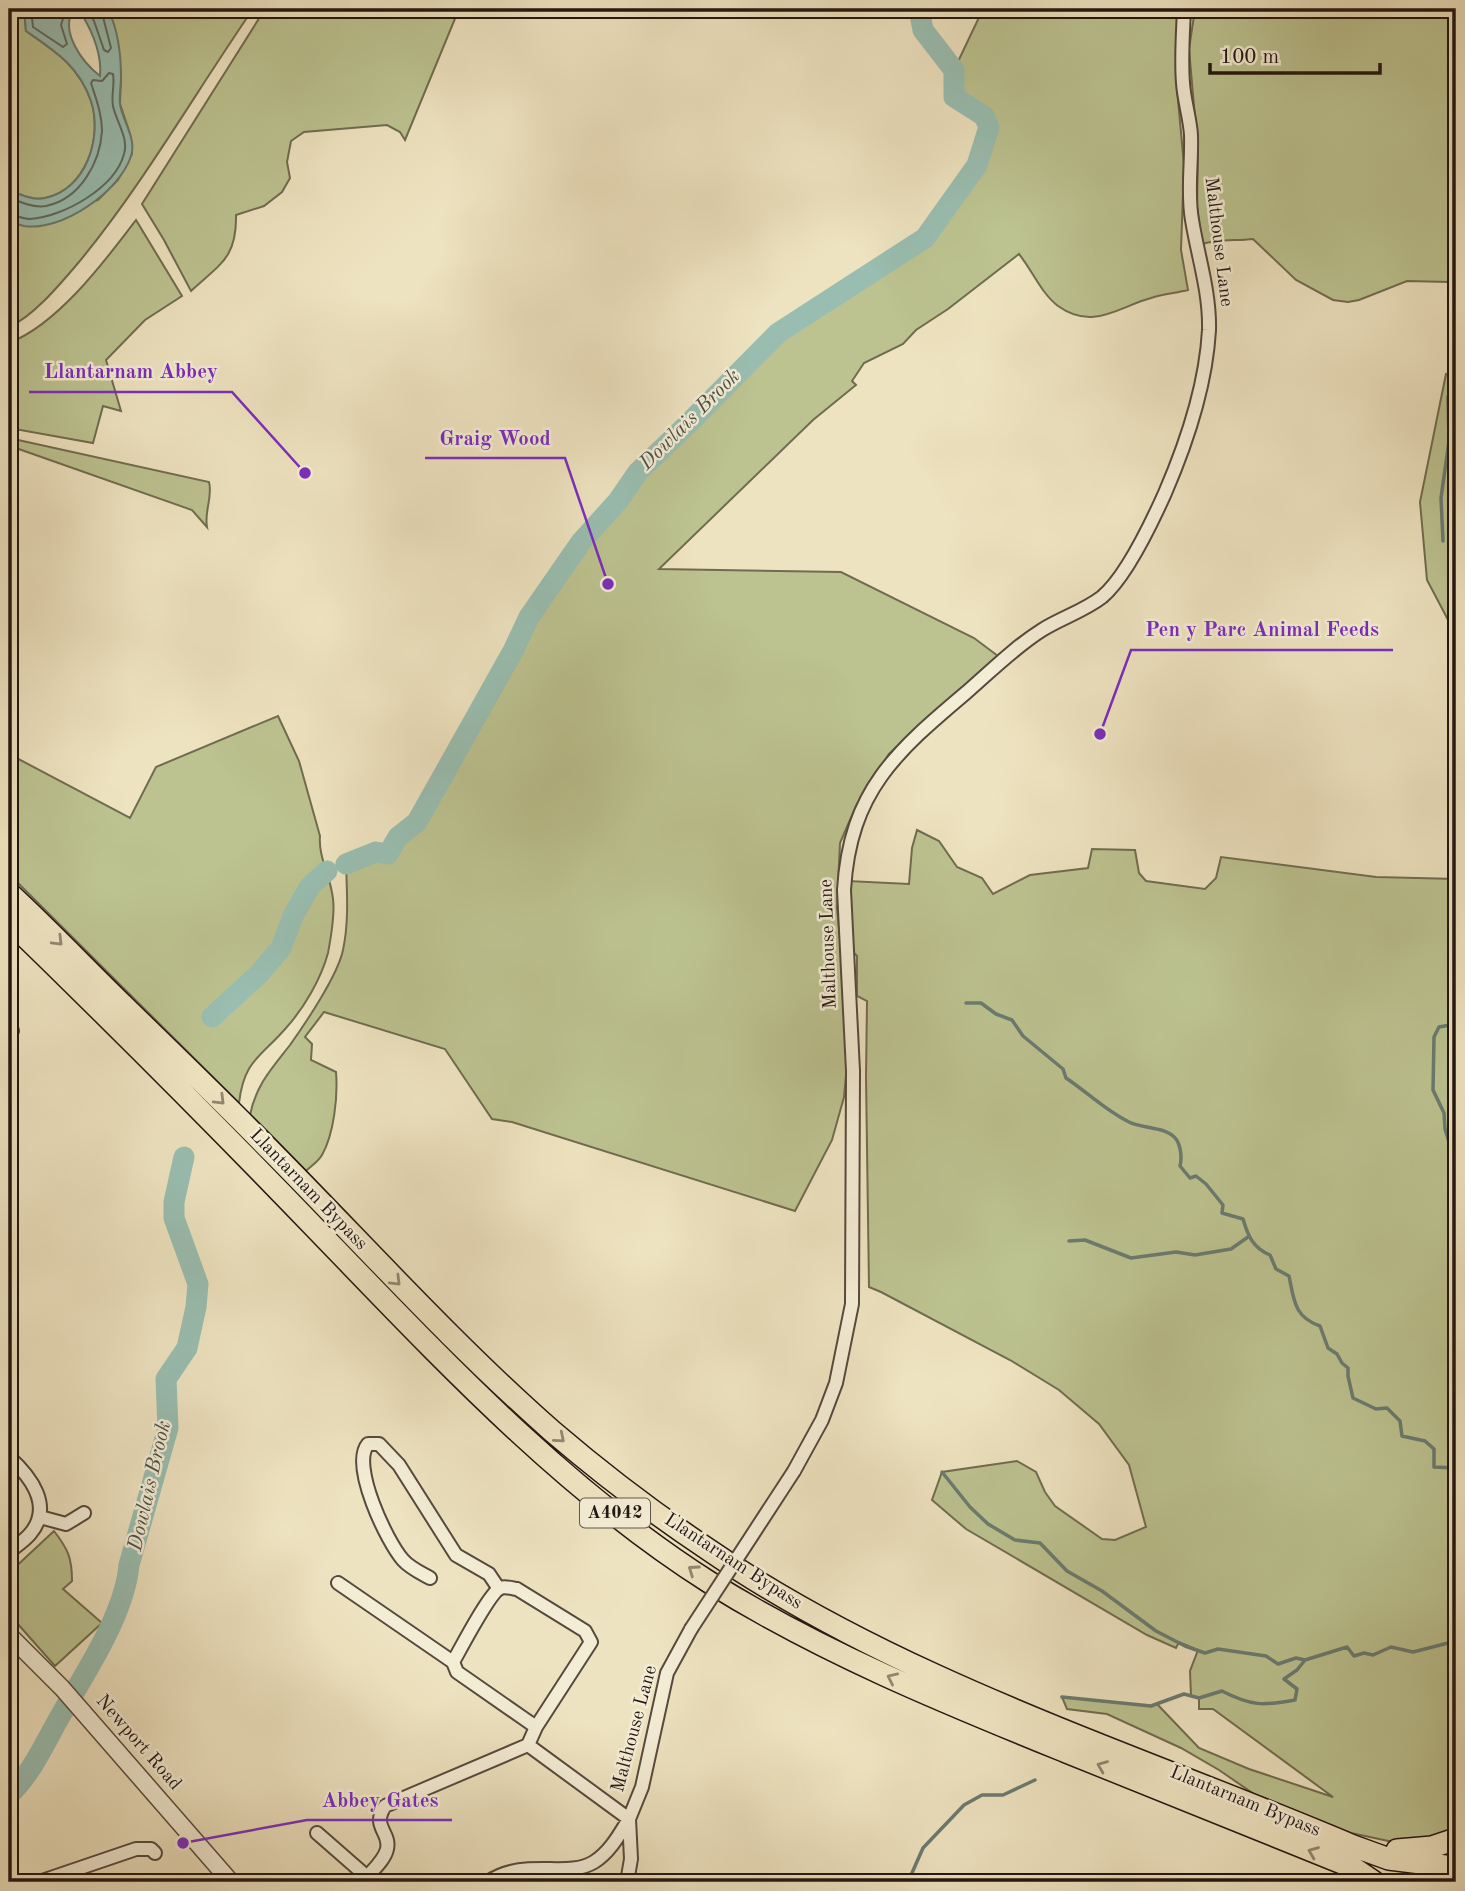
<svg xmlns="http://www.w3.org/2000/svg" width="1465" height="1891" viewBox="0 0 1465 1891" font-family="'Old Standard TT',serif">
	<style>
		.green { fill: #bcc390; stroke: #706c50; stroke-width: 2 }
		.water { fill: #99beb1; stroke: #6a7b71; stroke-width: 2; fill-rule: evenodd }
		.lines { fill: none; stroke-linecap: round; stroke-linejoin: round }
		.shore { stroke: #5e6a61; stroke-width: 2 }
		.stream { stroke: #6a7b71; stroke-width: 3.5 }
		.river { stroke: #99beb1; stroke-width: 21 }
		.minor-casing { stroke: #56493d; stroke-width: 16 }
		.tertiary-casing { stroke: #56493d; stroke-width: 19 }
		.trunk-casing { stroke: #231611; stroke-width: 24 }
		.minor { stroke: #f4edd6; stroke-width: 12 }
		.tertiary { stroke: #f4edd6; stroke-width: 16 }
		.trunk { stroke: #eee3c0; stroke-width: 21 }
		.minor-bridge-casing { stroke: #56493d; stroke-width: 16; stroke-linecap: butt }
		.minor-bridge { stroke: #f4edd6; stroke-width: 12 }
		.oneway { stroke: #938771 }
		.labels { text-anchor: middle; dominant-baseline: central; stroke-width: 5; stroke-linejoin: round; paint-order: stroke }
		.shield { fill: #f4edd6; stroke: #62564c; stroke-width: 2 }
		.shield-label { font-size: 18px; font-weight: bold; fill: #231611 }
		.street-label { font-size: 19px; fill: #231611; stroke: #f4edd6 }
		.water-label { font-size: 21px; font-style: italic; fill: #4c5149; stroke: #f4edd6 }
		.leader { fill: none; stroke: #7b2cbf; stroke-width: 2.5 }
		.callout-dot { fill: #7b2cbf; stroke: #f4edd6; stroke-width: 2.5 }
		.callout-label { font-size: 21px; text-anchor: middle; font-weight: bold; fill: #7b2cbf; stroke: #f4edd6; stroke-width: 5; stroke-linejoin: round; paint-order: stroke }
	</style>
	<rect width="100%" height="100%" fill="#eee3c0"/>
	<filter id="stains"><feTurbulence type="fractalNoise" baseFrequency=".00286" numOctaves="4"/><feColorMatrix values="0 0 0 0 .2 0 0 0 0 .09 0 0 0 0 .02 0 0 0 .5 -.17"/></filter>
	<radialGradient id="worn" r=".72"><stop offset=".6" stop-color="#630" stop-opacity="0"/><stop offset="1" stop-color="#630" stop-opacity=".3"/></radialGradient>
	<!-- green -->
	<path class="green" d="M9,9H24L26,31C55,51 79,66 91,101C103,137 86,190 45,198C34,201 19,194 9,190Z
		M107,9H253C195,93 144,183 79,262C61,283 34,316 9,327V221L26,226L98,200L118,180L132,154L130,134L120,104L121,75L111,15Z
		M265,9H459L405,140L400,132L387,125L304,132L291,141L287,162L290,178L282,192L264,206L236,215C237,258 220,264 191,291L164,240L142,204Z
		M983,9H1179L1176,78L1184,165L1181,250L1188,290C1176,293 1163,294 1151,298C1118,307 1093,331 1058,306C1041,293 1032,270 1019,254L948,309L916,330L903,344L864,363L852,381L856,385L813,420L659,569L841,572L974,638L998,656L889,754L856,806L840,843L837,908L845,991L848,1054L844,1097L832,1140L795,1211L512,1122L492,1119L445,1049L324,1012L305,1037L312,1044L311,1060L336,1072C338,1096 334,1134 322,1155C318,1162 311,1166 306,1171L250,1115C256,1085 272,1068 290,1045C305,1024 338,975 343,950C349,922 347,892 346,864L376,852L388,853L398,837L417,822L513,651L529,617L581,542L618,501L638,472L691,421L778,333L925,238L977,165L989,127L984,116L954,97V70Z
		M1195,9H1456V250L1449,282L1407,281L1359,300L1348,302L1333,300L1296,280L1253,239C1235,241 1219,239 1202,244L1197,206L1198,152L1189,49Z
		M136,220L182,296L145,320L106,360L121,411L103,406L93,443L9,428V343C58,324 105,261 136,220Z
		M1446,374L1456,376L1455,446L1448,498L1451,533L1450,566L1456,587V635L1427,580L1420,502Z
		M9,438L209,482C213,497 204,511 207,527L192,510L13,447L9,445Z
		M278,716L299,761L320,836C318,857 331,877 333,899C335,914 331,937 328,953C321,979 304,1008 286,1028C260,1058 244,1060 239,1103L9,874V754L130,818L156,767Z
		M917,830L939,841L957,867L982,878L993,894L1030,875L1088,868L1092,849L1135,850L1139,873L1146,881L1205,889L1216,878L1221,857L1376,877L1456,879V1829L1425,1841L1393,1842L1351,1833L1254,1794L1219,1770L1181,1748L1107,1714L1067,1709L1062,1697L1151,1706L1157,1704L1199,1748L1249,1769L1333,1797L1213,1709H1199V1698L1191,1696L1190,1671L1198,1650L1179,1642L1176,1648L1147,1635L966,1529L932,1500L942,1472L1017,1461L1036,1472L1045,1492L1055,1506L1102,1539L1115,1540L1146,1527L1129,1465L1099,1424L1059,1390L1010,1360L881,1292L869,1287L866,1077L867,1001L857,996V956L851,950L848,881L909,884L912,848Z
		M54,1531C68,1549 72,1558 72,1581L63,1589L102,1623L55,1666L9,1614V1573Z"/>
	<!-- water -->
	<path class="water" d="M24,9H107C118,26 121,56 121,77C121,86 119,95 120,104C122,120 137,139 131,156C120,191 62,232 24,226C19,225 14,223 9,221V190C19,194 34,201 45,198C86,190 103,137 91,101C79,66 55,51 26,31ZM73,10L81,13C92,31 102,54 100,76C82,62 60,32 73,10Z"/>
	<g class="lines">
		<!-- shore -->
		<path class="shore" d="M31,9L33,27L63,47L67,44L61,25L66,9
			M87,9L94,21L104,50L108,52L111,48L101,9
			M9,197C19,202 35,208 46,206C80,199 100,163 102,131C102,114 96,99 91,83L93,80L102,81L109,73L113,74C115,84 111,95 113,106C116,121 129,138 124,154C115,188 63,217 30,219C23,219 16,215 9,215"/>
		<!-- stream -->
		<path class="stream" d="M1456,250L1449,282L1456,323
			M1456,335L1452,349L1456,371
			M1443,541L1441,498L1449,441L1448,397L1456,378
			M966,1003H981L996,1014L1012,1020L1023,1036L1063,1069L1066,1078C1087,1092 1106,1111 1129,1122C1142,1129 1166,1126 1176,1139C1181,1146 1182,1158 1180,1166L1190,1178L1196,1176L1206,1184L1223,1205L1222,1213L1243,1219C1248,1236 1253,1248 1270,1255L1276,1269L1289,1276C1294,1300 1294,1317 1320,1326L1328,1348L1337,1354L1342,1363L1348,1368V1376L1353,1398L1376,1409L1387,1408L1400,1421L1402,1436L1425,1441L1434,1449V1467L1456,1468
			M1450,1025L1439,1027L1434,1037L1433,1090L1444,1113L1445,1129L1449,1142V1183L1456,1215
			M1069,1241L1085,1240L1131,1258L1176,1252L1195,1255L1231,1249L1248,1237
			M942,1472L970,1507L988,1524L1015,1540L1040,1543L1067,1571L1102,1591L1156,1631L1185,1646L1205,1653L1218,1649L1266,1656L1278,1664L1296,1658L1305,1660
			M1062,1697L1151,1706L1184,1694L1199,1698L1222,1691C1251,1706 1263,1706 1295,1700L1297,1689L1284,1679L1297,1670L1305,1660L1347,1647L1354,1656L1364,1653L1373,1655L1391,1647L1413,1652L1456,1641
			M908,1882L923,1848L964,1805L982,1795H1003L1035,1780"/>
		<!-- river -->
		<path class="river" d="M346,864L376,852L388,854L398,837L417,822L513,651L529,617L581,542L618,501L638,472L691,421L778,333L925,238L977,165L989,127L984,116L954,97V70L923,30L919,9
			M212,1017L260,973L281,948L293,916L310,886L327,871
			M9,1795C33,1772 45,1742 62,1713C86,1672 125,1613 129,1565L168,1428L166,1379L187,1348L196,1307L198,1284L174,1218V1202L184,1157"/>
		<!-- minor casing -->
		<g class="minor-casing">
			<path id="minor" d="M9,1035L12,1031
				M9,1457C30,1476 54,1506 30,1534C24,1541 16,1546 9,1552
				M794,1471L822,1420L836,1383L852,1304L853,1071L844,890C850,790 897,751 968,691C992,670 1015,647 1042,630C1061,618 1084,611 1102,597C1126,577 1152,522 1165,493C1187,442 1206,386 1209,330C1210,292 1198,257 1192,220C1187,192 1192,164 1191,135C1190,118 1184,100 1183,83C1181,58 1183,34 1184,9
				M40,1517L66,1524L84,1513
				M430,1578C421,1573 410,1568 403,1560C387,1542 350,1465 368,1444H379L399,1465L456,1555L489,1574L499,1589
				M338,1583L453,1662L457,1672L536,1727
				M317,1833L373,1882
				M367,1877C374,1869 385,1859 387,1849C391,1832 371,1827 385,1806L528,1745L536,1727L591,1642L585,1631L517,1589C511,1588 505,1586 500,1588C489,1594 461,1648 453,1662
				M9,1878L21,1882
				M39,1882L136,1849H151L155,1853
				M488,1882C525,1857 566,1879 594,1862C610,1852 619,1835 629,1819L528,1745
				M627,1882L631,1859L629,1819L642,1787L667,1673L691,1629"/>
		</g>
		<!-- tertiary casing -->
		<g class="tertiary-casing">
			<path id="tertiary" d="M9,1635L62,1688L231,1882"/>
		</g>
		<!-- trunk casing -->
		<g class="trunk-casing">
			<path id="trunk" d="M9,893C48,929 85,968 123,1005C173,1054 223,1102 272,1152C365,1246 453,1344 552,1431C601,1473 652,1512 706,1548C900,1682 1137,1754 1353,1846L1389,1859L1445,1866
				M9,921C113,1022 216,1125 317,1230C438,1355 561,1488 709,1582C821,1652 943,1702 1064,1751C1160,1790 1256,1829 1352,1867L1374,1882
				M1397,1850L1432,1847L1456,1839"/>
		</g>
		<!-- minor -->
		<use href="#minor" class="minor"/>
		<!-- tertiary -->
		<use href="#tertiary" class="tertiary"/>
		<!-- trunk -->
		<use href="#trunk" class="trunk"/>
		<!-- minor-bridge casing -->
		<g class="minor-bridge-casing">
			<path id="minor-bridge" d="M691,1629L794,1471"/>
		</g>
		<!-- minor-bridge -->
		<use href="#minor-bridge" class="minor-bridge"/>
	</g>
	<!-- one-way arrows -->
	<defs><path id="oneway-chevron" d="M-2-3.5L2.5 0L-2 3.5" fill="none" stroke-width="1.6" stroke-linecap="round" stroke-linejoin="round" transform="scale(1.75)"/></defs>
	<g class="oneway">
		<use href="#oneway-chevron" transform="translate(58 941) rotate(45)"/>
		<use href="#oneway-chevron" transform="translate(220 1100) rotate(45)"/>
		<use href="#oneway-chevron" transform="translate(396 1281) rotate(45)"/>
		<use href="#oneway-chevron" transform="translate(560 1438) rotate(40)"/>
		<use href="#oneway-chevron" transform="translate(693 1570) rotate(-145)"/>
		<use href="#oneway-chevron" transform="translate(892 1678) rotate(-155)"/>
		<use href="#oneway-chevron" transform="translate(1102 1766) rotate(-158)"/>
		<use href="#oneway-chevron" transform="translate(1313 1852) rotate(-158)"/>
	</g>
	<g class="labels">
		<!-- shield labels -->
		<rect class="shield" x="580" y="1498.5" width="70" height="29" rx="5"/>
		<g class="shield-label">
			<text x="615" y="1513">A4042</text>
		</g>
		<!-- street labels -->
		<g class="street-label">
			<text transform="translate(1218 242) rotate(83)">Malthouse Lane</text>
			<text transform="translate(829 944) rotate(-92)">Malthouse Lane</text>
			<text transform="translate(308 1190) rotate(46)">Llantarnam Bypass</text>
			<text transform="translate(733 1562) rotate(33)">Llantarnam Bypass</text>
			<text transform="translate(635 1729) rotate(-75)">Malthouse Lane</text>
			<text transform="translate(138 1743) rotate(49)">Newport Road</text>
			<text transform="translate(1245 1802) rotate(22)">Llantarnam Bypass</text>
		</g>
		<!-- water labels -->
		<g class="water-label">
			<text transform="translate(690 420) rotate(-45)">Dowlais Brook</text>
			<text transform="translate(150 1486) rotate(-77)">Dowlais Brook</text>
		</g>
	</g>
	<!-- callouts -->
	<path class="leader" d="M305 473L232 392H29M608 584L565 458H425M1100 734L1131 650H1393M183 1843L307 1820H452"/>
	<g class="callout-dot">
		<circle cx="305" cy="473" r="7"/>
		<circle cx="608" cy="584" r="7"/>
		<circle cx="1100" cy="734" r="7"/>
		<circle cx="183" cy="1843" r="7"/>
	</g>
	<g class="callout-label">
		<text x="131" y="378">Llantarnam Abbey</text>
		<text x="495" y="445">Graig Wood</text>
		<text x="1262" y="636">Pen y Parc Animal Feeds</text>
		<text x="380" y="1807">Abbey Gates</text>
	</g>
	<!-- margin -->
	<rect width="1465" height="1891" fill="none" stroke="#eee3c0" stroke-width="35"/>
	<rect x="10" y="10" width="1444" height="1870" fill="none" stroke="#231611" stroke-width="3.5"/>
	<rect x="18" y="18" width="1430" height="1856" fill="none" stroke="#231611" stroke-width="2"/>
	<!-- scale -->
	<path d="M1210 63v10h170v-10" fill="none" stroke="#231611" stroke-width="3.5"/>
	<text x="1220" y="63" font-size="21" fill="#231611" stroke="#f4edd6" stroke-width="5" paint-order="stroke">100 m</text>
	<rect width="100%" height="100%" filter="url(#stains)"/>
	<rect width="100%" height="100%" fill="url(#worn)"/>
</svg>
